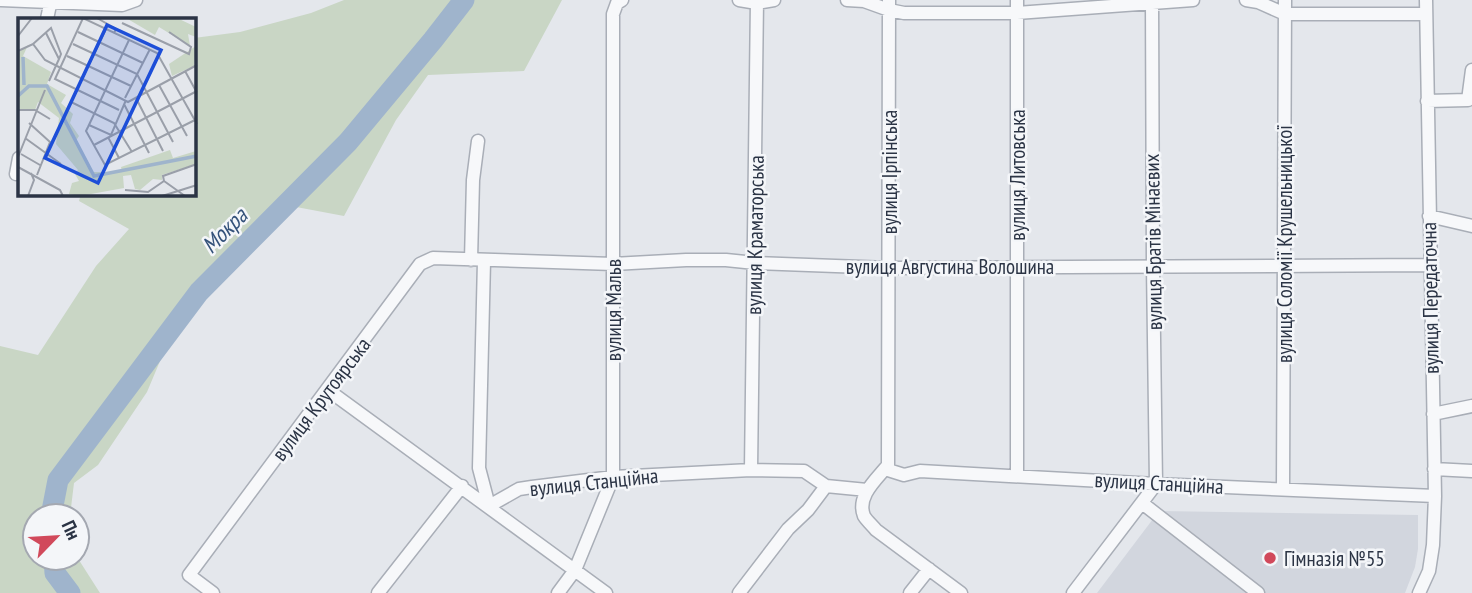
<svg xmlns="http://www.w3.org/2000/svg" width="1472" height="593" viewBox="0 0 1472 593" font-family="'PT Sans Narrow',sans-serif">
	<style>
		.built { fill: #d2d6de }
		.green { fill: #c9d6c5 }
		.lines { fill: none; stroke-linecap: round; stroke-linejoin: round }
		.river { stroke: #9fb4cc; stroke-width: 21 }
		.minor-casing { stroke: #a9aeb7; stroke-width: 15 }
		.minor { stroke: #f7f8fa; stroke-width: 12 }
		.poi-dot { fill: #d1495b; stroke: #f4f6f9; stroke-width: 2.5 }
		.labels { text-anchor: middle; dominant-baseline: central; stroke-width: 5; stroke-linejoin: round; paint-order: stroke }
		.street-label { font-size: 21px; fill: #2b3445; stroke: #f4f6f9 }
		.poi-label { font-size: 21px; fill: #2b3445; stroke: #f4f6f9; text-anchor: start }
		.water-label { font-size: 23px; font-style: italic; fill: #34527a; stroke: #f4f6f9 }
		.inset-river { fill: none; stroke: #9fb4cc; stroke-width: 3.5 }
		.inset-road { fill: none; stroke: #9a9fa9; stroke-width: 2 }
		.view { fill: #1d4ed8; fill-opacity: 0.15; stroke: #1d4ed8; stroke-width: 3.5 }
		.inset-edge { fill: none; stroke: #2b3445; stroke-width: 3.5 }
	</style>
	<rect width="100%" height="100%" fill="#e4e7ec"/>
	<!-- built -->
	<path class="built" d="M1159,511L1418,515V549L1415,567L1405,593H1097Z"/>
	<!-- green -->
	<path class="green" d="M344,0H562L524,71L428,75L396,120L344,216L275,203L192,285L147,392L98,465L74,483L70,516H35V558H77V557L100,593H0V346L38,355L96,266L129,229L79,201L81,194H194V38L240,32L311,13Z"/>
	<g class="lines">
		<!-- river -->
		<path class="river" d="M51,516L58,480L199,292L348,142L433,40L464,0
			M54,558L55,573L70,593"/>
		<!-- minor casing -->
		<g class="minor-casing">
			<path id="minor" d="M1,0L122,5L136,0
				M739,0L757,3L774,0
				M847,0L864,1L889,10L904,13H1017L1193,0
				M889,0L888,465C877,479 856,496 864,516C867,521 872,525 876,530L961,593
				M1246,0L1258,2L1285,14H1426
				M47,19L51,0
				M1427,101L1468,100L1472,70
				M16,174L19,158
				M1429,216L1472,226
				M471,260L473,180L478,141
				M484,261L479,468L489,506L519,489L532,487L613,477L751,470L804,471L826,486L867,490
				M328,390L606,593
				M1433,414L1472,406
				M885,469L904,475L920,471L1156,484L1435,496
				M1434,469L1472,471
				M751,470L757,0
				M1017,476V0
				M1283,489L1285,0
				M1142,503L1258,593
				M213,593L189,575L420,264L433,258L613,264L686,260H726L755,263L889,268L1430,265
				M378,593L462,486
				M558,593L575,570L613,477V14L617,3L622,0
				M739,593L788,529L808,510L826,486
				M910,593L929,569
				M1073,593L1156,484L1153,266L1152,0
				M1419,593L1429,571L1433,545L1435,496L1426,0"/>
		</g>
		<!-- minor -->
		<use href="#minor" class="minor"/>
	</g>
	<!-- markers -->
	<circle class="poi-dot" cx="1270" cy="558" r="7"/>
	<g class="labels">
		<!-- street labels -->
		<g class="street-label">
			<text transform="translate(889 172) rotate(-90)">вулиця Ірпінська</text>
			<text transform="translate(1017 175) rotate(-90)">вулиця Литовська</text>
			<text transform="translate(755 235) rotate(-89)">вулиця Краматорська</text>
			<text transform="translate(1153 242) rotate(-91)">вулиця Братів Мінаєвих</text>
			<text transform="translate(1284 244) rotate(-90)">вулиця Соломії Крушельницької</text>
			<text x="950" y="266">вулиця Августина Волошина</text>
			<text transform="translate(1430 298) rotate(-91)">вулиця Передаточна</text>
			<text transform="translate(613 310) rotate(-90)">вулиця Мальв</text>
			<text transform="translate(321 399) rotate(-53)">вулиця Крутоярська</text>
			<text transform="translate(594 482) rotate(-6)">вулиця Станційна</text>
			<text transform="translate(1159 483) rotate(3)">вулиця Станційна</text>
		</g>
		<!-- poi labels -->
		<g class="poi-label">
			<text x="1284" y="558">Гімназія №55</text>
		</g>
		<!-- water labels -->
		<g class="water-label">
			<text transform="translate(224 230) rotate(-45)">Мокра</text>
		</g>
	</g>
	<!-- overview -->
	<g transform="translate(18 18)">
		<rect width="178" height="178" fill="#e4e7ec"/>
		<path d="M98,0H159L178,9V19L170,16L172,28L141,9L137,17L108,0ZM10,27L5,38L33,54L29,66L48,77L43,85L55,96L52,105L61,118L57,124L74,154H104L103,149L152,132L155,140L178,133V146L144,157V162L135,161L122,172L117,171L113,157L105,158L106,170L62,178L51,176L54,165L61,163L57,156L60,152L38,126L41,100L20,84L17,92H0V35ZM178,28L176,48L154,58L151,46Z" fill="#c9d6c5"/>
		<path class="inset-river" d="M5,39L6,67M0,78L11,68H29L76,158L179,138"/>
		<path class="inset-road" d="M79,0L98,11L96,15M104,5L171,36L173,29L151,14M88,11L53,84L96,105L114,134M60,14L125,45M0,18L14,0M15,26L33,10L43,36L41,41L28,15M55,26L119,56L155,124M0,33L15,26L27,42L110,84L179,47M49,38L113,68M167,53L178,73M31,63L41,41M141,67L169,118M107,80L132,31M118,80L145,133M106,86L131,135M0,92H17L32,101M101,92L37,61L65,0L139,35L179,106M11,105L32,124L19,157M71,107L93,117L108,82M70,109L68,113L87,147L179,101M70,109L111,22M90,119L101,140M7,120L43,146M76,127L179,73M3,136L22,147M0,139L27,72M0,149L42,172L45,178M146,163L145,158L179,146M146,163L167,178M107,172L130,174L146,163M10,178L16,162L13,155M144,178L179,167"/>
		<path class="view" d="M89,7L143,32L80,165L27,140Z"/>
		<rect width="178" height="178" class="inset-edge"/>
	</g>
	<!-- north arrow -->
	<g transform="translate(56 537) rotate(65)"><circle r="33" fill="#f4f6f9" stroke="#a4a8b1" stroke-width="2"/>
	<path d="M0-5L12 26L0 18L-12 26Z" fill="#d1495b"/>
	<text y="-10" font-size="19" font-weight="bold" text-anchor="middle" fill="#2b3445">Пн</text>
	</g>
</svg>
